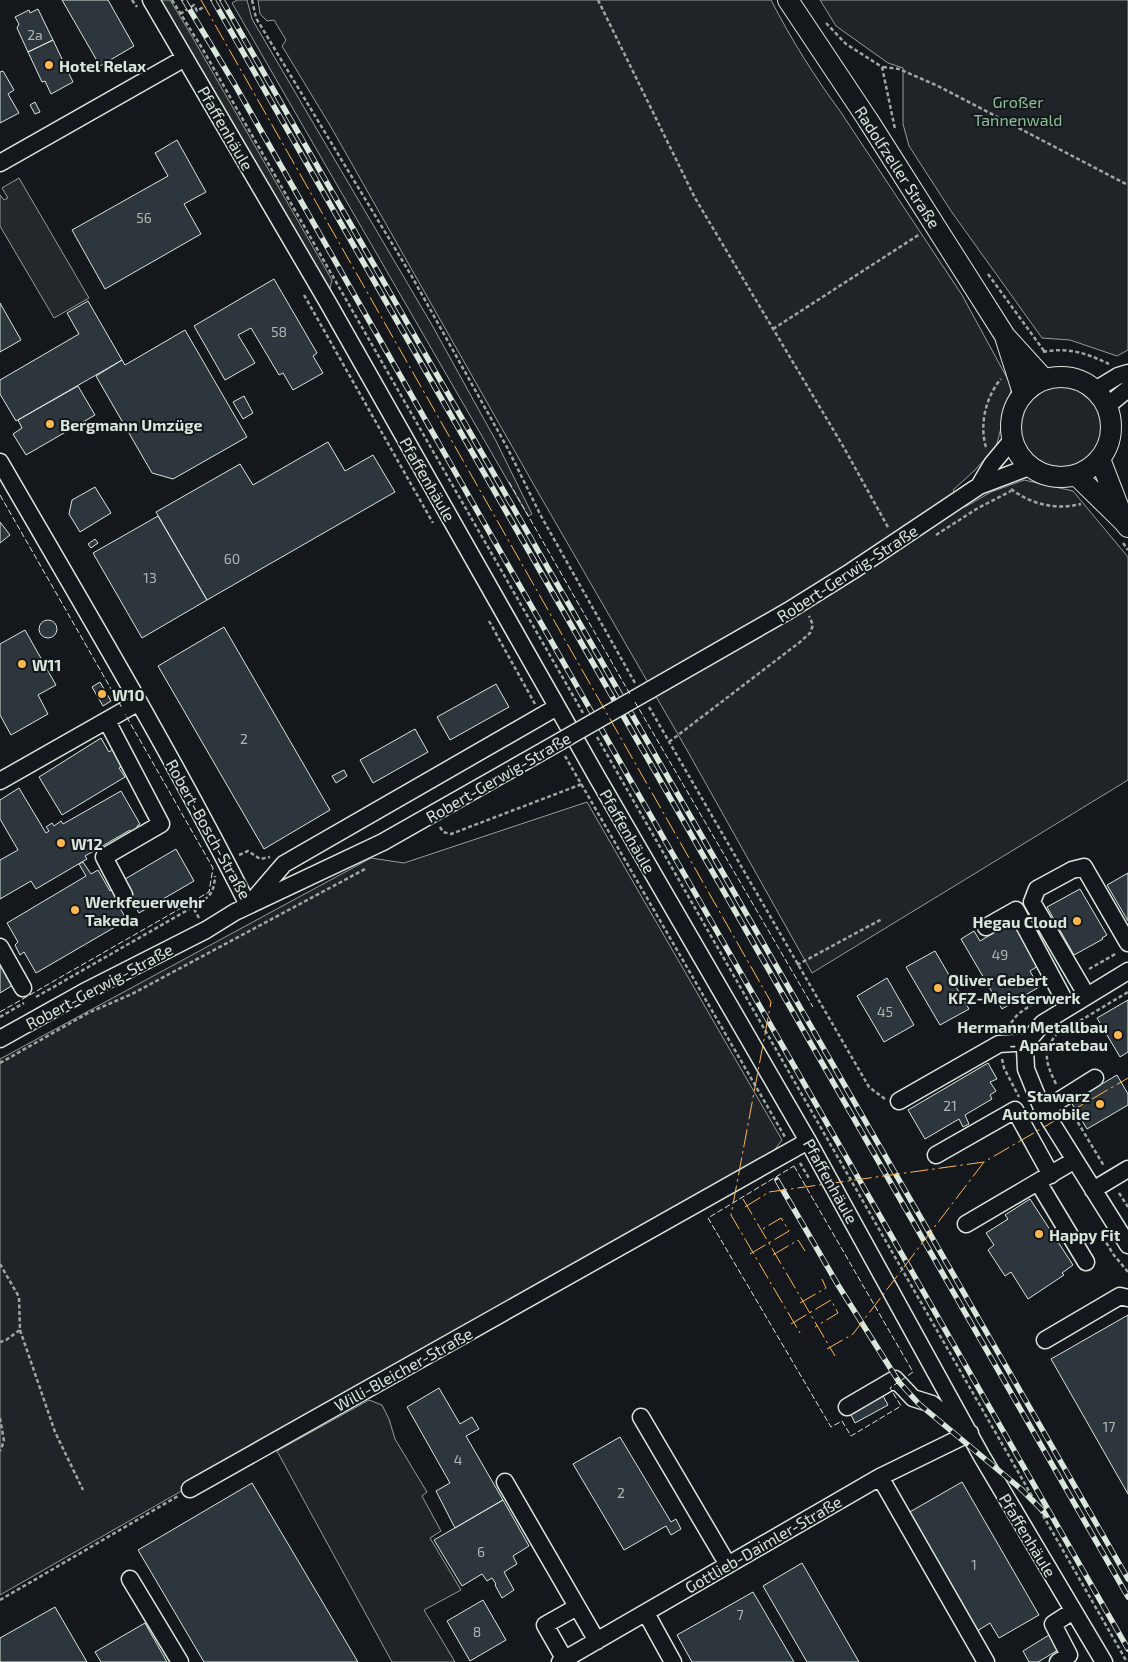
<svg xmlns="http://www.w3.org/2000/svg" width="1128" height="1662" viewBox="0 0 1128 1662" font-family="'Exo 2',sans-serif">
	<style>
		.green { fill: #202428; stroke: #939e99 }
		.parking { fill: #24282b; stroke: #939e99 }
		.building { fill: #2c363c; stroke: #d8e6dc }
		.lines { fill: none; stroke-linecap: round; stroke-linejoin: round }
		.minor-casing { stroke: #d8e6dc; stroke-width: 19 }
		.major-casing { stroke: #d8e6dc; stroke-width: 22 }
		.path { stroke: #9da8a2; stroke-width: 2.5; stroke-dasharray: 4 2.5; stroke-linecap: butt }
		.minor { stroke: #14181c; stroke-width: 16 }
		.major { stroke: #14181c; stroke-width: 20 }
		.rail-casing { stroke: #d8e6dc; stroke-width: 5.5 }
		.rail { stroke: #14181c; stroke-width: 4; stroke-dasharray: 11; stroke-linecap: butt }
		.minor-bridge-casing { stroke: #d8e6dc; stroke-width: 19; stroke-linecap: butt }
		.minor-bridge { stroke: #14181c; stroke-width: 16 }
		.fence { stroke: #d8e6dc; stroke-width: 1; stroke-dasharray: 6 2.5; stroke-linecap: butt }
		.power { stroke: #ffb74d; stroke-width: 1; stroke-dasharray: 18 4 2.5 4; stroke-linecap: butt }
		.poi-dot { fill: #ffb74d; stroke: #14181c; stroke-width: 2 }
		.labels { text-anchor: middle; dominant-baseline: central; stroke-width: 4; stroke-linejoin: round; paint-order: stroke }
		.number-label { font-size: 14px; fill: #adbab4 }
		.poi-label { font-size: 16px; font-weight: bold; fill: #d8e6dc; stroke: #14181c; text-anchor: start }
		.park-label { font-size: 16px; fill: #8ac095; stroke: #14181c }
		.street-label { font-size: 16px; fill: #d8e6dc; stroke: #14181c }
	</style>
	<rect width="100%" height="100%" fill="#14181c"/>
	<!-- green -->
	<path class="green" d="M237,0H247L252,19L432,325L496,441L532,514L528,516L232,3Z
		M258,0H771C791,39 814,76 840,111L962,295L1012,387L996,447L974,471L953,490L965,507L991,492L1024,480L1073,491L1128,557V780L812,973L687,750L535,487L331,127L282,46L286,40L274,20L267,21L260,14Z
		M820,0H1128V350L1117,356L1070,340L1042,338L951,211L909,146L903,124V68L888,63L836,26Z
		M1013 428a45 45 0 1 1 90 0a45 45 0 1 1-90 0Z
		M587,802L782,1140L773,1152L0,1595V1059L371,858L404,863Z
		M369,1400L382,1405L389,1419L395,1439L427,1492L422,1496L441,1531L430,1538L461,1590L424,1610L455,1662H392L277,1451Z"/>
	<!-- parking -->
	<path class="parking" d="M151,0H170L190,33L332,280L327,301Z
		M19,178L89,298L54,318L0,226V195L4,200L8,198L2,188Z"/>
	<!-- building -->
	<path class="building" d="M62,0H108L134,46L100,66Z
		M38,9L53,40L28,52L17,28L19,24L15,17L29,10L30,13Z
		M53,40L73,82L51,94L45,81L42,82L28,52Z
		M3,71L14,90L8,94L19,113L0,123V72Z
		M35,102L40,112L35,114L30,105Z
		M177,140L206,192L184,204L201,234L105,289L72,230L168,176L155,153Z
		M274,279L317,353L313,356L323,373L293,390L283,373L279,375L251,328L238,335L255,363L225,380L194,326Z
		M88,301L122,360L16,421L0,394V380L79,334L67,313Z
		M0,303L21,340L0,352Z
		M185,330L247,437L173,479L152,473L96,376L122,360L125,365Z
		M78,386L95,415L26,455L13,434L22,428L18,420Z
		M244,396L253,413L243,419L233,402Z
		M328,442L345,471L373,455L395,492L207,600L156,512L240,464L253,485Z
		M95,487L111,513L80,532L69,514L72,500Z
		M158,516L207,600L142,638L93,553Z
		M0,522L10,535L0,543Z
		M95,539L98,543L91,548L88,544Z
		M39 629a9 9 0 1 1 18 0a9 9 0 1 1-18 0Z
		M224,627L330,810L264,849L158,666Z
		M25,630L56,685L38,695L48,714L11,735L0,715V644Z
		M100,682L111,701L103,706L92,687Z
		M496,684L509,707L450,740L437,717Z
		M415,729L428,752L373,783L360,760Z
		M101,738L109,752L113,749L123,766L119,768L125,777L62,815L39,777Z
		M344,770L347,776L336,783L332,776Z
		M19,788L46,833L49,831L46,827L52,823L54,826L61,821L63,824L121,791L140,824L137,826L141,833L134,837L130,830L85,856L87,859L36,889L31,881L0,899V860L18,850L0,819V800Z
		M176,849L194,881L139,913L120,882Z
		M83,862L91,874L98,870L110,891L112,889L118,899L115,900L127,920L36,973L24,952L20,955L15,945L18,942L7,923L86,876L79,864Z
		M1128,873V921L1107,885Z
		M1080,889L1107,935L1102,938L1103,939L1074,955L1047,907Z
		M1012,922L1038,966L1030,971L1039,987L1002,1009L961,939L974,931L980,941Z
		M935,951L969,1009L940,1025L906,967Z
		M0,963L13,985L0,993Z
		M887,978L914,1025L884,1042L857,996Z
		M1128,1000V1052L1120,1057L1097,1018Z
		M988,1063L997,1079L990,1082L996,1091L990,1095L992,1099L965,1115L969,1124L963,1127L959,1119L925,1139L908,1110Z
		M1117,1075L1128,1094V1105L1087,1129L1071,1102Z
		M1030,1199L1073,1265L1062,1273L1064,1275L1028,1299L1011,1272L1005,1276L988,1250L994,1245L986,1233L1008,1219L1005,1215Z
		M1128,1315V1494L1051,1359Z
		M439,1388L460,1424L472,1417L479,1429L466,1436L503,1500L455,1528L436,1491L450,1483L407,1407Z
		M882,1394L888,1405L855,1423L850,1413Z
		M620,1437L671,1522L676,1519L681,1529L671,1535L666,1526L624,1550L573,1464Z
		M962,1482L1039,1615L999,1638L990,1623L977,1631L908,1513Z
		M252,1483L358,1662H204L138,1550Z
		M503,1500L529,1546L513,1556L517,1564L504,1572L514,1590L502,1598L495,1585L496,1584L492,1578L487,1581L482,1574L462,1586L434,1540Z
		M802,1563L859,1662H807L763,1586Z
		M753,1592L794,1662H692L677,1635Z
		M483,1600L506,1640L470,1661L447,1621Z
		M55,1607L87,1662H0V1638Z
		M145,1623L167,1662H101L95,1652Z
		M1049,1635L1058,1650L1038,1662H1029L1023,1651Z"/>
	<g class="lines">
		<!-- minor casing -->
		<g class="minor-casing">
			<path id="minor" d="M151,0L327,301L597,777L808,1141L981,1455L1104,1662
				M0,163L185,58
				M1095,390L1118,376L1128,373
				M1107,406L1128,389
				M0,462C85,609 172,754 248,905
				M979,486L992,464L1012,440
				M650,690L788,611L852,571L979,486L1029,467
				M107,721L161,824L104,857L124,895
				M0,781L139,702
				M253,900L284,864L557,707
				M986,927L1016,910L1068,1007
				M0,947L23,988
				M1128,971L1043,1023L1032,1036L1025,1049L1026,1069L1041,1106L1128,1245
				M1087,996L1032,902L1037,889L1072,870L1084,867L1128,943
				M0,1039L84,992L206,930L235,912L383,842L545,750
				M899,1101L999,1044L1029,1042
				M1044,1110L1095,1078
				M936,1155L1015,1110L1051,1175
				M1038,1182L1086,1262
				M1093,1190L1128,1169
				M966,1224L1075,1160
				M1045,1340L1120,1296L1128,1298
				M641,1417L728,1565
				M880,1477L986,1662
				M505,1482L597,1641
				M190,1489L808,1141
				M130,1579L180,1662
				M646,1613L673,1662
				M565,1660L545,1625L577,1607
				M560,1662L880,1477L970,1433L932,1404L913,1398L895,1379L847,1407
				M1058,1662L1069,1655L1053,1624L1073,1611"/>
		</g>
		<!-- major casing -->
		<g class="major-casing">
			<path id="major" d="M788,0L868,120L1005,336L1044,379
				M1006,340L1023,393
				M1011 427a50 50 0 1 1 100 0a50 50 0 1 1-100 0Z
				M1100,459L1122,516
				M1076,475L1123,521L1128,527"/>
		</g>
		<!-- path -->
		<path class="path" d="M132,0L137,7
			M172,0L202,48L583,713
			M252,0L256,18L411,275L508,449L541,516L635,683
			M598,0L695,198L843,446L889,529
			M180,14L194,5L197,11L205,6
			M826,23L846,44L882,67L895,129
			M883,67L899,69L938,86L1128,185
			M988,274L1044,351
			M304,295L433,523
			M773,329L920,234
			M1043,352C1069,347 1086,353 1109,364
			M986,447C979,425 986,396 1001,379
			M1011,489C1032,505 1057,510 1081,504
			M936,535L978,508L1011,491
			M1123,543L1128,550
			M489,621L535,704
			M649,707L869,1087L885,1099
			M597,737L1127,1662
			M669,742L800,642L810,633L813,625L809,616
			M565,756L785,1137
			M440,827L443,832L451,834L582,784
			M239,855L248,851L260,859L270,857
			M199,918L193,907C208,898 214,895 215,876
			M797,965L882,919
			M1089,969L1117,953
			M36,997L193,907
			M0,1017L24,1003
			M1007,1028L1018,1014L1046,995
			M1063,1031L1128,992
			M1002,1059L1004,1068L1019,1097
			M0,1063L88,1013L132,994L367,868
			M1056,1084C1047,1065 1041,1053 1056,1035
			M1071,1111L1104,1166
			M800,1163L810,1180
			M1119,1193L1128,1207
			M1103,1237L1113,1254L1128,1272
			M0,1264L19,1297L20,1330L6,1340L0,1342
			M20,1330L55,1432L83,1490
			M0,1418L4,1441L0,1451
			M0,1600L178,1496"/>
		<!-- minor -->
		<use href="#minor" class="minor"/>
		<!-- major -->
		<use href="#major" class="major"/>
		<!-- rail casing -->
		<g class="rail-casing">
			<path id="rail" d="M184,0L235,85L628,776L1128,1649
				M213,0L1128,1597
				M222,0L1128,1579
				M777,1180L838,1285L899,1382L919,1404L1021,1489L1047,1515"/>
		</g>
		<!-- rail -->
		<use href="#rail" class="rail"/>
		<!-- minor-bridge casing -->
		<g class="minor-bridge-casing">
			<path id="minor-bridge" d="M545,750L650,690"/>
		</g>
		<!-- minor-bridge -->
		<use href="#minor-bridge" class="minor-bridge"/>
		<!-- fence -->
		<path class="fence" d="M509,482L631,696
			M0,495L122,708
			M635,702L813,1007
			M0,1012L209,892L213,868L125,714
			M794,1166L913,1372L890,1388L901,1406L851,1436L842,1421L831,1427L708,1218Z"/>
		<!-- power -->
		<path class="power" d="M201,0L771,1002L731,1215L800,1333
			M743,1199L835,1356
			M745,1207L769,1192L984,1162L1128,1078
			M750,1254L789,1231L781,1218L761,1230
			M773,1255L798,1240L805,1251
			M800,1303L826,1288L822,1279
			M791,1324L831,1300L838,1313L815,1327
			M827,1349L853,1334L984,1162"/>
	</g>
	<!-- markers -->
	<g class="poi-dot">
		<circle cx="49" cy="65" r="5"/>
		<circle cx="50" cy="424" r="5"/>
		<circle cx="22" cy="664" r="5"/>
		<circle cx="102" cy="694" r="5"/>
		<circle cx="61" cy="843" r="5"/>
		<circle cx="75" cy="910" r="5"/>
		<circle cx="1077" cy="921" r="5"/>
		<circle cx="938" cy="988" r="5"/>
		<circle cx="1118" cy="1035" r="5"/>
		<circle cx="1100" cy="1104" r="5"/>
		<circle cx="1039" cy="1234" r="5"/>
	</g>
	<g class="labels">
		<!-- number labels -->
		<g class="number-label">
			<text x="35" y="34">2a</text>
			<text x="144" y="217">56</text>
			<text x="279" y="331">58</text>
			<text x="232" y="558">60</text>
			<text x="150" y="577">13</text>
			<text x="244" y="738">2</text>
			<text x="1000" y="954">49</text>
			<text x="885" y="1011">45</text>
			<text x="950" y="1105">21</text>
			<text x="1109" y="1426">17</text>
			<text x="458" y="1459">4</text>
			<text x="621" y="1492">2</text>
			<text x="481" y="1551">6</text>
			<text x="974" y="1564">1</text>
			<text x="740" y="1614">7</text>
			<text x="477" y="1631">8</text>
		</g>
		<!-- poi labels -->
		<g class="poi-label">
			<text x="59" y="65">Hotel Relax</text>
			<text x="60" y="424">Bergmann Umzüge</text>
			<text x="32" y="664">W11</text>
			<text x="112" y="694">W10</text>
			<text x="71" y="843">W12</text>
			<text x="85" y="901">Werkfeuerwehr<tspan x="85" dy="18">Takeda</tspan></text>
			<text x="1067" y="921" text-anchor="end">Hegau Cloud</text>
			<text x="948" y="979">Oliver Gebert<tspan x="948" dy="18">KFZ-Meisterwerk</tspan></text>
			<text x="1108" y="1026" text-anchor="end">Hermann Metallbau<tspan x="1108" dy="18">- Aparatebau</tspan></text>
			<text x="1090" y="1095" text-anchor="end">Stawarz<tspan x="1090" dy="18">Automobile</tspan></text>
			<text x="1049" y="1234">Happy Fit</text>
		</g>
		<!-- park labels -->
		<g class="park-label">
			<text x="1018" y="101">Großer<tspan x="1018" dy="18">Tannenwald</tspan></text>
		</g>
		<!-- street labels -->
		<g class="street-label">
			<text transform="translate(226 128) rotate(60)">Pfaffenhäule</text>
			<text transform="translate(898 167) rotate(57)">Radolfzeller Straße</text>
			<text transform="translate(428 479) rotate(60)">Pfaffenhäule</text>
			<text transform="translate(847 573) rotate(-33)">Robert-Gerwig-Straße</text>
			<text transform="translate(498 777) rotate(-30)">Robert-Gerwig-Straße</text>
			<text transform="translate(209 829) rotate(61)">Robert-Bosch-Straße</text>
			<text transform="translate(628 831) rotate(60)">Pfaffenhäule</text>
			<text transform="translate(99 986) rotate(-28)">Robert-Gerwig-Straße</text>
			<text transform="translate(831 1181) rotate(61)">Pfaffenhäule</text>
			<text transform="translate(403 1369) rotate(-29)">Willi-Bleicher-Straße</text>
			<text transform="translate(1028 1535) rotate(59)">Pfaffenhäule</text>
			<text transform="translate(763 1544) rotate(-30)">Gottlieb-Daimler-Straße</text>
		</g>
	</g>
</svg>
